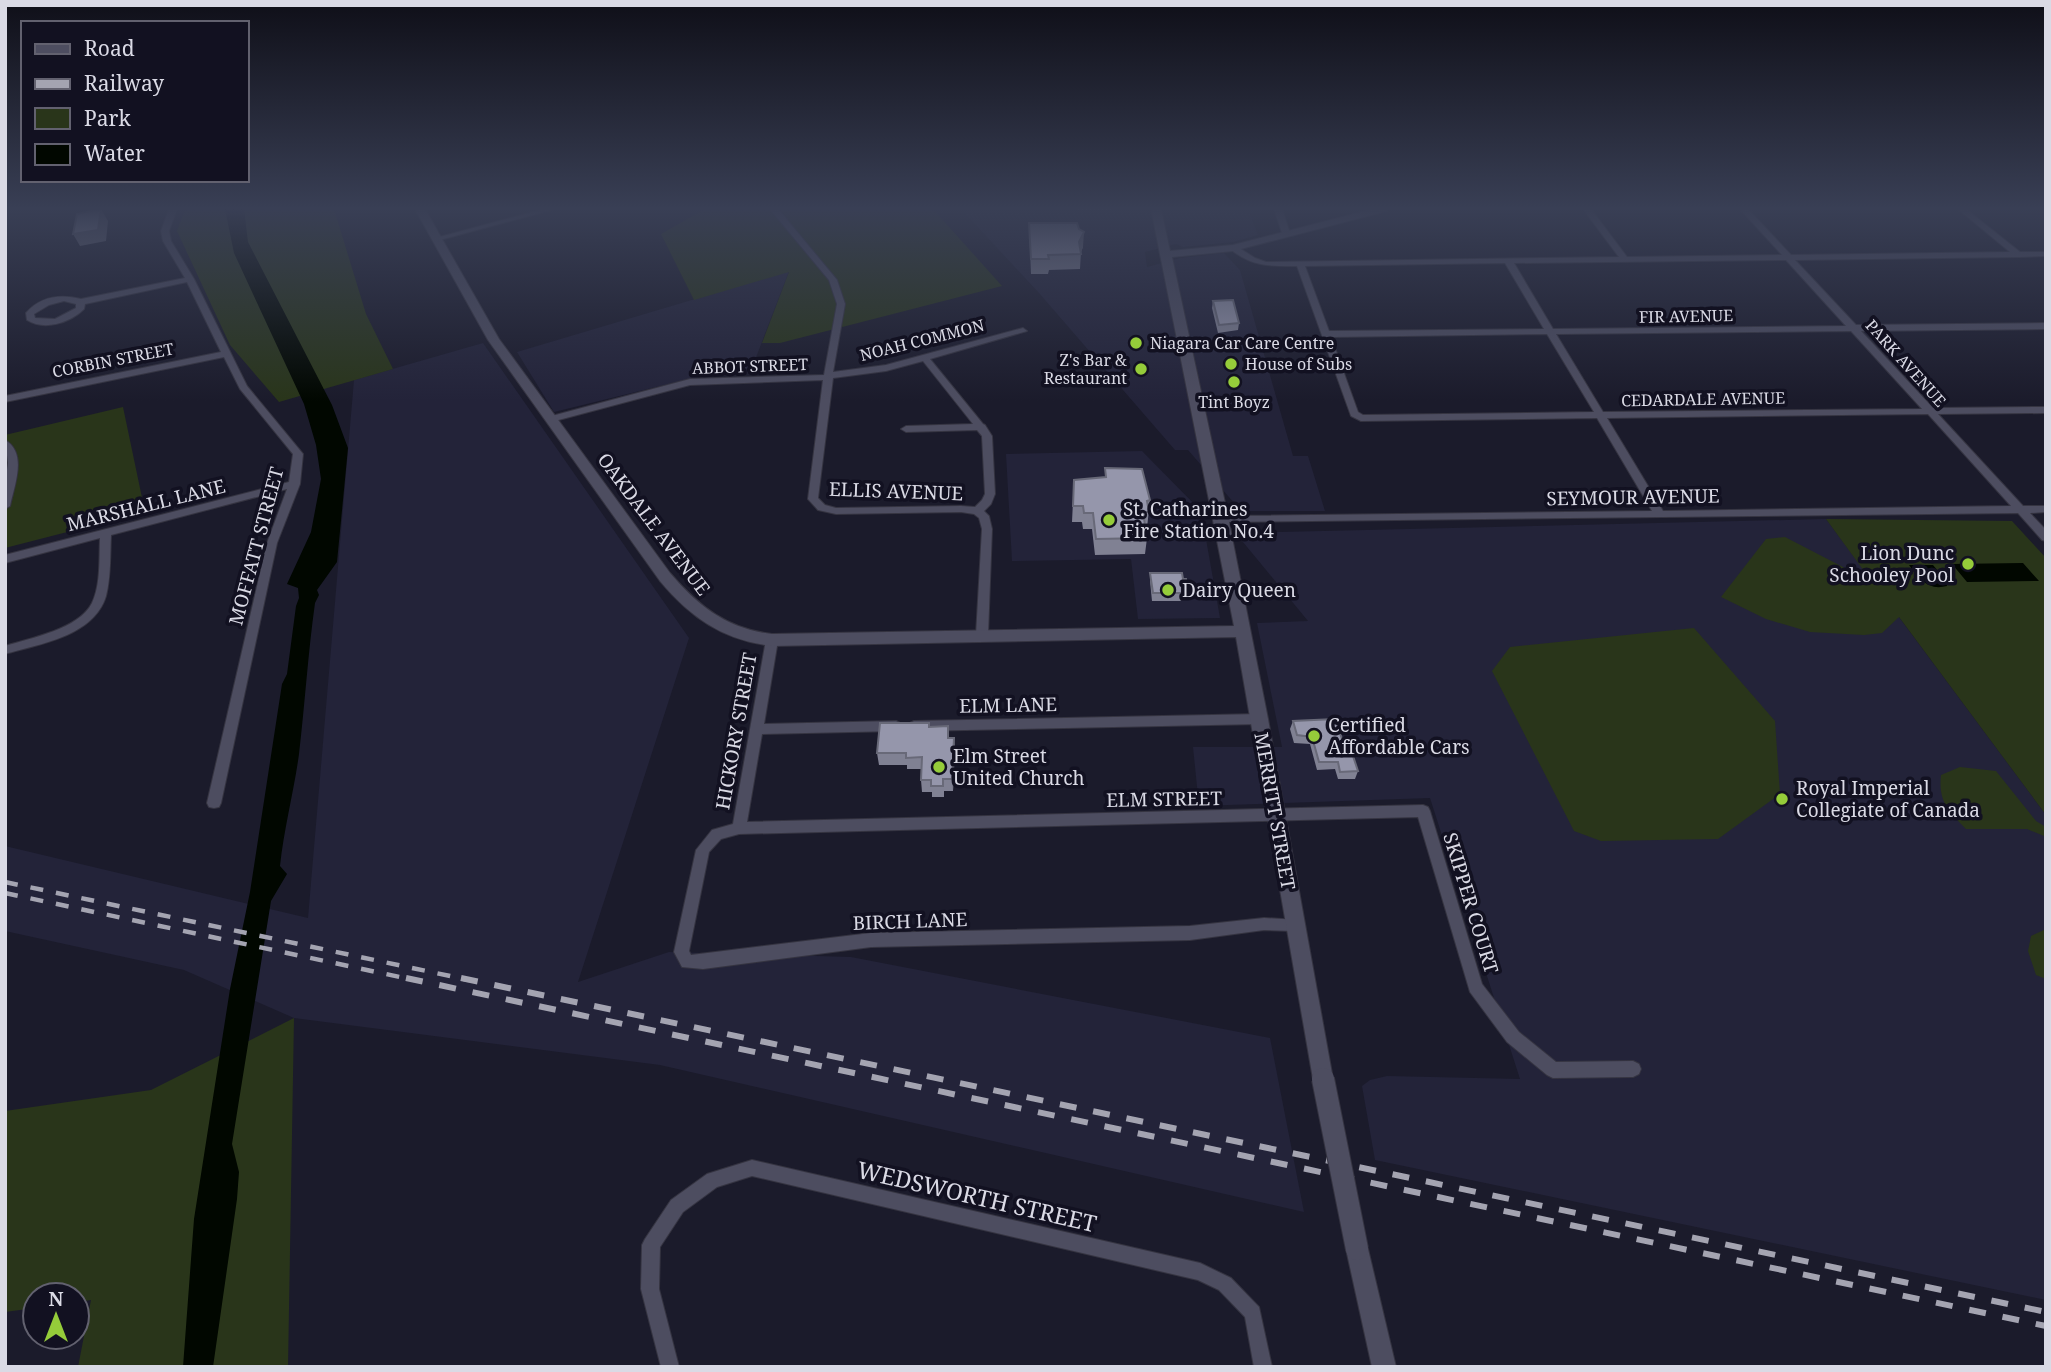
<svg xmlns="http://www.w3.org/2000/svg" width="2051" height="1372" viewBox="0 0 2051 1372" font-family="'Noto Serif',serif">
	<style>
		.built { fill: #232339 }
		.green { fill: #29351a }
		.water { fill: #010700 }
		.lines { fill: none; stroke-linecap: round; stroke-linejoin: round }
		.minor-casing { stroke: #353441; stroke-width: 2 }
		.tertiary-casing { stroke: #353441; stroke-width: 2 }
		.minor { fill: #4d4d60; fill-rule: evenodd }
		.tertiary { fill: #4d4d60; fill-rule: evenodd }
		.rail-far1 { stroke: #a4a4b1; stroke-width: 4.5; stroke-dasharray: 13 13; stroke-linecap: butt }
		.rail { stroke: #a4a4b1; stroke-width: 6; stroke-dasharray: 17 17; stroke-linecap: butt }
		.tertiary-bridge-casing { stroke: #353441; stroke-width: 24; stroke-linecap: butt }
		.tertiary-bridge { stroke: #4d4d60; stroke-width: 22 }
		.wall { fill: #808193 }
		.shaded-wall { fill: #686978 }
		.building { fill: #9596ab; stroke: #686978; stroke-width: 2 }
		.poi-dot { fill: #95cc3a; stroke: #121121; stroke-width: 2.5 }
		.labels { text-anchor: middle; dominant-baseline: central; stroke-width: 7; stroke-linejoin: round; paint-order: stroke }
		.far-street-label { font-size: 16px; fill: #dadae5; stroke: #121121 }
		.far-poi-label { font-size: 16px; fill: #dadae5; stroke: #121121; text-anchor: start }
		.street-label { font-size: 19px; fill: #dadae5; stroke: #121121 }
		.poi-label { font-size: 19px; fill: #dadae5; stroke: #121121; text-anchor: start }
		.near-street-label { font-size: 23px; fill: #dadae5; stroke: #121121 }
	</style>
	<rect width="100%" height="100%" fill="#1b1b2b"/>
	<!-- built -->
	<path class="built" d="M961,209H1248L1258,235L1233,242L1183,247L1176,244L1145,252L1147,267L1180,258L1224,253L1240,270L1293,456H1308L1325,511H1249L1235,504L1188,450H1175L1039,293Z
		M789,271L750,373L701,376L554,412L517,352Z
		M483,343L689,638L578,982L669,952L851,957L1270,1038L1304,1212L660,1065L294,1018L184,970L5,931V846L308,918L354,380Z
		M1142,451L1201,511L1220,618L1138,619L1131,559L1012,561L1006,454Z
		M1826,519L2046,815V1300L1375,1160L1362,1086L1370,1080L1387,1076L1520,1079L1430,798L1199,806L1193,747H1282L1257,623L1308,621L1238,536L1243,533Z"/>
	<!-- green -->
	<path class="green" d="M185,209H334L366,314L393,369L279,402L230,345L177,231Z
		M705,209H933L1002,286L780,343H762L789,272L694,300L661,234Z
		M123,407L145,512L5,548V435Z
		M1826,519L2012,521L2046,558V815L1899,617L1882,633L1864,635L1810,632L1766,619L1721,597L1766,539L1785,537L1872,582Z
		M1694,628L1775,721L1780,794L1718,839L1601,841L1574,831L1492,671L1510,647Z
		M1960,767L1996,771L2036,821L2046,827L2044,836L2027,829H1966C1948,811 1938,801 1941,775Z
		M2046,929V979L2036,975L2028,951L2031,936Z
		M294,1018L288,1367H78L91,1300L77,1302V1295H35V1308L5,1312V1111L151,1090Z"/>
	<!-- water -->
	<path class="water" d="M225,209H244L248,242L332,405L348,448L337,562L317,590L319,595L315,603C308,653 305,703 299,754C294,791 284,828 280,866L287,874L271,901L232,1144L239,1172L237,1199L213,1367H183L194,1219L230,989L250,892L282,684L287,674L296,606L299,598L298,588L287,584L311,532L321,479L316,445L304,404L234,253Z
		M2023,563L2039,581L1967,582L1952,564Z
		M1909,565H1933L1947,582V586C1928,591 1920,579 1909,565Z"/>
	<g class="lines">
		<!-- minor casing -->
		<g class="minor-casing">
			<path id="minor" d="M169,209H177L169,231L171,241L194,279L247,386L303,454L300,484L277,543L221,803L219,807L214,808L209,807L207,803L267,543L287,489L111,535C110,555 111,576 106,596C94,636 40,644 5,654V646C31,638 79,629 92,603C101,584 99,559 100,538L5,563V555L289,482L293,454L240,389L224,357L5,402V396L221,352L187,282L85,304L84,309C70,323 44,331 27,320L26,313C41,296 60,294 81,299L185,278L163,241L161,231ZM64,301L76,304V308L55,319L35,318L34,314L49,305Z
				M544,209H555L436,241L432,239Z
				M770,209H778L837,280L845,304L833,372L886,365L1023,328L1027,331L930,359L983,424L985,425L992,436L995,494L991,504L984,511L989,516L992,529L988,635L986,638H978L976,635L982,529L979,518L974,514L961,512L836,514L818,510L808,499L823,380L690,385L551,422L546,419L548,417L690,379L824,375L837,304L829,280ZM923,361L973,424L906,426L901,429L906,432L977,430L982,436L985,494L982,500L975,507L961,506L836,508L825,505L818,498L833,378L886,371Z
				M1274,209H1282L1290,233L1289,235L1282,233Z
				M1583,209H1591L1627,257L1782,255L1740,209H1748L1791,255L2010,252L1958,209H1966L2020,252H2046V256L2019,257L1795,260L1856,325L2046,323V329L1861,331L1933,408L2046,407V413L1938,414L2023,506H2046V512L2030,513L2046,530V541L2042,540L2018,513L1217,522L1216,520L1221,516L1652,511L1597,418L1361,421L1351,416L1297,266C1269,266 1252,267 1229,248L1236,246L1255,258L1266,262L1619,257ZM1786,260L1846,326L1553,329L1514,263ZM1505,263L1544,329L1329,331L1305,266ZM1851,331L1922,409L1603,412L1556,334ZM1547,334L1594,412L1363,415L1358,412L1331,337ZM1928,414L2011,506L1663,511L1607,418Z
				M5,440C28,453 14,486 10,506L5,509V483L8,463Z
				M772,636L778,640L764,724L896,721L900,723L902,726L900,729L896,731L762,734L747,822L1423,805L1428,807L1430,811L1482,984L1519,1032L1556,1062L1633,1061L1639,1064L1641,1069L1639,1074L1633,1077L1553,1078L1547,1075L1507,1042L1470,992L1418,817L739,834L721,839L709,852L689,951L691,955L871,933L1190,926L1264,918L1299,920L1301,925L1299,930L1294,931L1264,930L1190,940L871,947L703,969L682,967L674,952L696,850L712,830L733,824L766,640Z
				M1260,714L1264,716L1266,719L1264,722L1260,724L914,731L910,729L908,726L910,723L914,721Z
				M752,1160L1200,1263L1231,1278L1259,1307L1272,1367H1254L1245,1317L1219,1290L1198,1280L752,1176L717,1187L683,1212L660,1247L659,1289L679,1367H661L641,1289L642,1245L645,1239L671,1200L707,1174Z"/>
		</g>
		<!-- tertiary casing -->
		<g class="tertiary-casing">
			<path id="tertiary" d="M415,209H425L499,339L670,573C699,607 728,629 772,634L1234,626L1151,209H1161L1170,251L1233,245L1373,209H1388L1387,211L1233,251L1172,257L1227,512L1268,719L1333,1079L1330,1086L1323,1089L1316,1086L1313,1079L1236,637L772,646C723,640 691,618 660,581L488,340Z
				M1357,1238L1365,1241L1368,1249L1396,1367H1372L1346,1249L1349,1241Z"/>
		</g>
		<!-- minor -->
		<use href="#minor" class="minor"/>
		<!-- tertiary -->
		<use href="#tertiary" class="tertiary"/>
		<!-- rail-far1 -->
		<path class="rail-far1" d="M5,882L469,980
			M5,893L414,980"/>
		<!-- rail -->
		<path class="rail" d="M406,978L2046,1326
			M461,978L2046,1312"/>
		<!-- tertiary-bridge casing -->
		<g class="tertiary-bridge-casing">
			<path id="tertiary-bridge" d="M1323,1079L1357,1249"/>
		</g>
		<!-- tertiary-bridge -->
		<use href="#tertiary-bridge" class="tertiary-bridge"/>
	</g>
	<!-- wall -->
	<path class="wall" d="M1077,209H1113V210H1077Z
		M1029,223L1079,229L1083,247L1081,252L1080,269L1049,270L1048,274H1031Z
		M1213,301L1239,323L1238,330L1218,333L1212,308Z
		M1105,468L1150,500L1147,528H1146L1147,538L1145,554L1095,555L1092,529H1083L1082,522H1072L1074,480L1105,477Z
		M1150,573L1183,579L1187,588L1186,596L1180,601H1152L1150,581Z
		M1293,721L1347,753L1358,771L1355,779H1338L1335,769L1317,770L1310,744L1294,743L1290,729Z
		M930,727L949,738L955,749L953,791H944V797H932V792H922L921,780L922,769H907V765H879L877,753Z"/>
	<!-- shaded-wall -->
	<path class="shaded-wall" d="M101,209L108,221L106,241L80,246L73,234Z
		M1084,232L1083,247L1080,254L1079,242Z
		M1187,588L1186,596L1180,601L1181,593Z
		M954,738L955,749L953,791L952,779Z"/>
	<!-- building -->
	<path class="building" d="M101,209L98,230L73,234L77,214Z
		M1029,223H1077L1079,229L1084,232L1079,242L1081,254L1048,255L1049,259H1031Z
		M1233,300L1239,323L1219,325L1213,301Z
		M1105,468L1142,469L1150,500L1147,501L1149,512H1143L1147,538L1096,539L1093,513H1084L1083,506H1073L1074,480L1106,477Z
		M1150,573H1182L1183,579H1186L1187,588L1181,593H1153Z
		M1335,719L1347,753H1352L1358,771L1340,772L1338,762H1319L1312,737L1297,735L1293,721Z
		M880,723H929V727L948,726V738H954L952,779H943V786H931V780H921L922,757L906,758V753H877Z"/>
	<!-- sky -->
	<linearGradient id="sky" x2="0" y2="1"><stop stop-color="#0f0f18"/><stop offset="0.52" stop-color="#393f55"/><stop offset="1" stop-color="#393f55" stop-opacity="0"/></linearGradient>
	<rect width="2051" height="401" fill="url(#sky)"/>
	<!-- markers -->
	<g class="poi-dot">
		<circle cx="1136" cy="343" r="7"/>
		<circle cx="1231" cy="364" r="7"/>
		<circle cx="1141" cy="369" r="7"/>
		<circle cx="1234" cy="382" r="7"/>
		<circle cx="1109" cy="520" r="7"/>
		<circle cx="1968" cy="564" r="7"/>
		<circle cx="1168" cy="590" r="7"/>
		<circle cx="1314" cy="736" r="7"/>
		<circle cx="939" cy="767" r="7"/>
		<circle cx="1782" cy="799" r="7"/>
	</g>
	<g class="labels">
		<!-- far-street labels -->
		<g class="far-street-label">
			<text transform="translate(1686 316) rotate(-1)">FIR AVENUE</text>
			<text transform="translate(922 340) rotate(-14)">NOAH COMMON</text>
			<text transform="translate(113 360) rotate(-11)">CORBIN STREET</text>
			<text transform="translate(1906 363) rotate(48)">PARK AVENUE</text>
			<text transform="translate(750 366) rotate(-2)">ABBOT STREET</text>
			<text transform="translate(1703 399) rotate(-1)">CEDARDALE AVENUE</text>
		</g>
		<!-- far-poi labels -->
		<g class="far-poi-label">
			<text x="1150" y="343">Niagara Car Care Centre</text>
			<text x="1127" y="360" text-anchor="end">Z's Bar &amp;<tspan x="1127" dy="18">Restaurant</tspan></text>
			<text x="1245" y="364">House of Subs</text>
			<text x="1234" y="402" text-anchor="middle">Tint Boyz</text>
		</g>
		<!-- street labels -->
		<g class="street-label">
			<text transform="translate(896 491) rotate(2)">ELLIS AVENUE</text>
			<text transform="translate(1633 497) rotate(-1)">SEYMOUR AVENUE</text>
			<text transform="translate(146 505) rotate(-14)">MARSHALL LANE</text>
			<text transform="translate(654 524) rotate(53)">OAKDALE AVENUE</text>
			<text transform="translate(256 546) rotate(-75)">MOFFATT STREET</text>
			<text transform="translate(1008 705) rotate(-1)">ELM LANE</text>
			<text transform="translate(736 731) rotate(-80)">HICKORY STREET</text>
			<text transform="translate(1164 799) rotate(-1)">ELM STREET</text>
			<text transform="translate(1275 811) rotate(80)">MERRITT STREET</text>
			<text transform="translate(1471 903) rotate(73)">SKIPPER COURT</text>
			<text transform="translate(910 921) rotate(-2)">BIRCH LANE</text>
		</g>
		<!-- poi labels -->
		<g class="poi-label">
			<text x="1123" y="509">St. Catharines<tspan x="1123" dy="22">Fire Station No.4</tspan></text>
			<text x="1954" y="553" text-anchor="end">Lion Dunc<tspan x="1954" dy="22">Schooley Pool</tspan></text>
			<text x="1182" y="590">Dairy Queen</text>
			<text x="1328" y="725">Certified<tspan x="1328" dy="22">Affordable Cars</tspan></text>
			<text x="953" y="756">Elm Street<tspan x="953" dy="22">United Church</tspan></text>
			<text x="1796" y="788">Royal Imperial<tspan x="1796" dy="22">Collegiate of Canada</tspan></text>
		</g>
		<!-- near-street labels -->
		<g class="near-street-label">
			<text transform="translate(977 1196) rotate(13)">WEDSWORTH STREET</text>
		</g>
	</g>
	<!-- border -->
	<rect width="2051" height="1372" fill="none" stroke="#dadae5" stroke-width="14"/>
	<!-- legend -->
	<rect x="21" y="21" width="228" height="161" fill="#121121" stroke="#62616f" stroke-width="2"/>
	<rect x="35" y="44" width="35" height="10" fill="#4d4d60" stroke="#62616f" stroke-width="2"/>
	<text x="84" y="56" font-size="21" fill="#dadae5">Road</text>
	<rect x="35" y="79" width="35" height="10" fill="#a4a4b1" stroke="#62616f" stroke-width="2"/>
	<text x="84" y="91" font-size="21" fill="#dadae5">Railway</text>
	<rect x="35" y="108" width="35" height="21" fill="#29351a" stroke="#62616f" stroke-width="2"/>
	<text x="84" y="126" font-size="21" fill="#dadae5">Park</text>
	<rect x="35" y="144" width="35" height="21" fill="#010700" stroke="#62616f" stroke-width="2"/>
	<text x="84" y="161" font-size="21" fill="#dadae5">Water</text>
	<!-- north arrow -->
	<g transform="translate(56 1316)"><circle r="33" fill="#121121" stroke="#62616f" stroke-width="2"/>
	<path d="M0-5L12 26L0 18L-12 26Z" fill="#95cc3a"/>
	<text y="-10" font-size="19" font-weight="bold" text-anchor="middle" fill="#dadae5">N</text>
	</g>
</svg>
